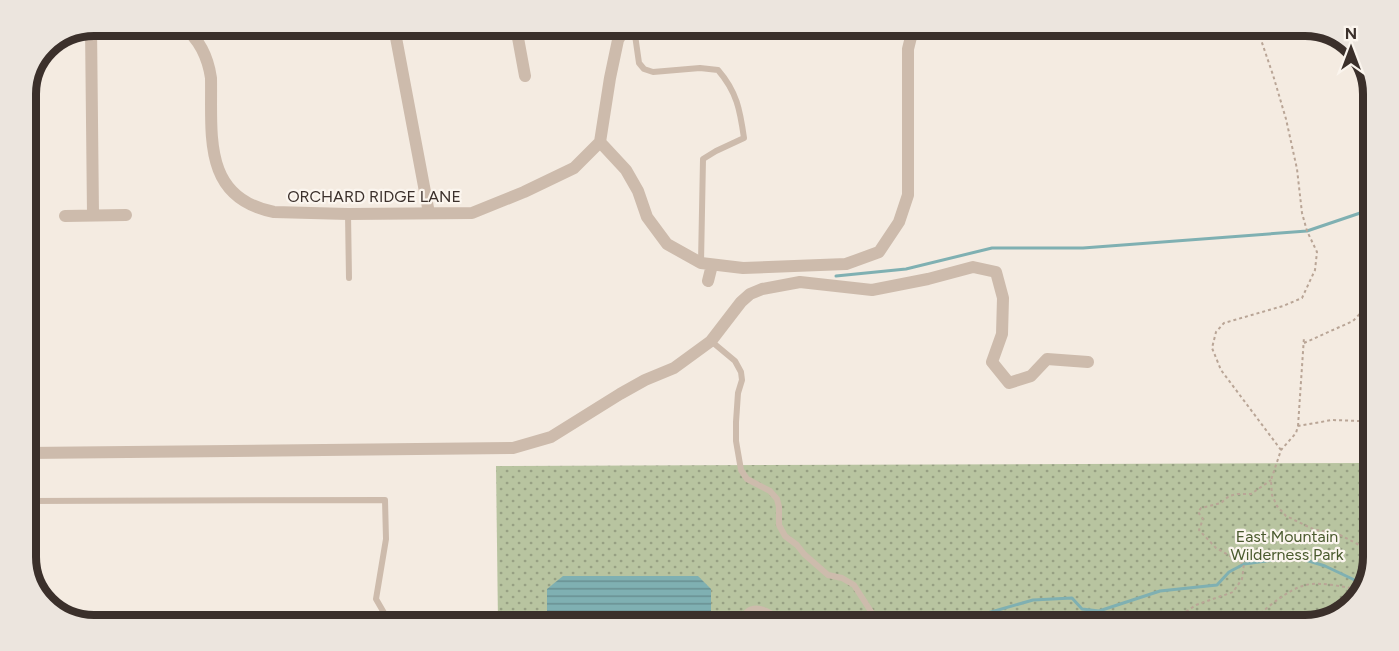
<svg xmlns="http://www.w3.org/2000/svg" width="1399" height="651" viewBox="0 0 1399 651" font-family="Figtree,sans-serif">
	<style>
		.green { fill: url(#green-dots) }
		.water { fill: url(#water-rules) }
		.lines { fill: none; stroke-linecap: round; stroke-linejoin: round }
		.stream { stroke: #7fb0b2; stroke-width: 3 }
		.path { stroke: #b9a596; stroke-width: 2; stroke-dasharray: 3 3; stroke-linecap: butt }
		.service { stroke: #cdbbac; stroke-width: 6 }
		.minor { stroke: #cdbbac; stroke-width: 12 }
		.labels { text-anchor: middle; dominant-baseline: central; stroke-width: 4.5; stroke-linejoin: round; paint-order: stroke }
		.street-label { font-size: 16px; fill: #3b302b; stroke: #fbf5ee }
		.park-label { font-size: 16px; fill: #4a5a2e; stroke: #fbf5ee }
		.rim { fill: none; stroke: #3b302b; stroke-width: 8 }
	</style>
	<defs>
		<pattern id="green-dots" width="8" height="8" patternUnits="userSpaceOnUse" patternTransform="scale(1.5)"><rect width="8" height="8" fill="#b8c4a0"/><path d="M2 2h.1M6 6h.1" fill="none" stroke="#97a083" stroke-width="1.8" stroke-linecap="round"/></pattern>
		<pattern id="water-rules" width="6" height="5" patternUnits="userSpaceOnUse" patternTransform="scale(1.5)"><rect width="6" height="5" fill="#7fb0b2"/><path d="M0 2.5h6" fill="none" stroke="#699091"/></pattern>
	</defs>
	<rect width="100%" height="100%" fill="#f4ebe1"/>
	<!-- green -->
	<path class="green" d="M1369,463L1368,584L1343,614L1305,625L498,622L496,466Z"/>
	<!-- water -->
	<path class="water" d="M563,576H698L711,589V623L547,622V589Z"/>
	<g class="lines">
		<!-- stream -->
		<path class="stream" d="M836,276L906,269L992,248H1083L1307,231L1372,209
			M975,624L984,614L1033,600L1072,598L1082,609L1099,611L1160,591L1217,585L1229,572L1244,564L1296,557L1325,566L1363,584L1368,582"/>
		<!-- path -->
		<path class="path" d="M1258,31L1273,75L1286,119L1297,169L1302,213L1307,231L1317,252L1315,270L1302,298L1283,306L1224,323L1216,332L1212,348L1221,370L1281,450
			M1304,343L1353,321L1371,302
			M1298,426L1304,337
			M1368,427L1370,422
			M1369,550L1340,535L1313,529L1286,516L1277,506L1272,495L1271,480L1281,450L1296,433L1298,426L1332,420L1359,421L1370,420
			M1166,625L1196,605L1233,592L1242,579L1244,564L1216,548L1199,530L1203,519L1198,512L1201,508L1221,503L1229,496L1237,494H1251L1271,480
			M1247,625C1262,612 1287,589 1306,585C1321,581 1347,588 1363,590"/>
		<!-- service -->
		<path class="service" d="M634,28L639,63L644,69L653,72L700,68L718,70C737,92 740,110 744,138L716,151L703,159L701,263
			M348,214L349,278
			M711,341L735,361L741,372L742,380L738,393L736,422V441L741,470L747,479L770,491L777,499L779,507V525L785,536L797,545L804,554L828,575L842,578L854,585L879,624
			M26,501L385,500L386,539L376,599L387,618L394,622
			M740,623C750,596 771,613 787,623"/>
		<!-- minor -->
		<path class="minor" d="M183,26C200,40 208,57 211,78C212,135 202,198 274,212L348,214L472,213L524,192L574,168L600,142L610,78L618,40L625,28
			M91,27L93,215
			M394,27L429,213
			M516,27L525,76
			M394,32L421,27
			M600,142L626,170L638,191L647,217L667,244L701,263L743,268L846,264L879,252L899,222L908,195V49L913,29
			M65,216L126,215
			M708,281L712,265
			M26,453L513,448L551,437L620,394L645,380L674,368L711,341L741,302L750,294L762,289L800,282L872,290L928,279L973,267L996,272L1003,298L1002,334L992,362L1009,383L1031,376L1047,359L1088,362"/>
	</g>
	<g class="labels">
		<!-- street labels -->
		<g class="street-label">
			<text x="374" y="196">ORCHARD RIDGE LANE</text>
		</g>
		<!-- park labels -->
		<g class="park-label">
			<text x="1287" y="536">East Mountain<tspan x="1287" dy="18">Wilderness Park</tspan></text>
		</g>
	</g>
	<!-- crop -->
	<path d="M0 0H1399V651H0ZM94 36H1305A58 58 0 0 1 1363 94V557A58 58 0 0 1 1305 615H94A58 58 0 0 1 36 557V94A58 58 0 0 1 94 36Z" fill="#ece5de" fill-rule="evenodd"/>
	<path class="rim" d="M94 36H1305A58 58 0 0 1 1363 94V557A58 58 0 0 1 1305 615H94A58 58 0 0 1 36 557V94A58 58 0 0 1 94 36Z"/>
	<!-- north arrow -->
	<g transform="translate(1351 48)" stroke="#fbf5ee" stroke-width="4.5" paint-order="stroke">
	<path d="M0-4.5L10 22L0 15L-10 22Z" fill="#3b302b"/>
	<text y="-9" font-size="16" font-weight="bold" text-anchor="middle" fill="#3b302b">N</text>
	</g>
</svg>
